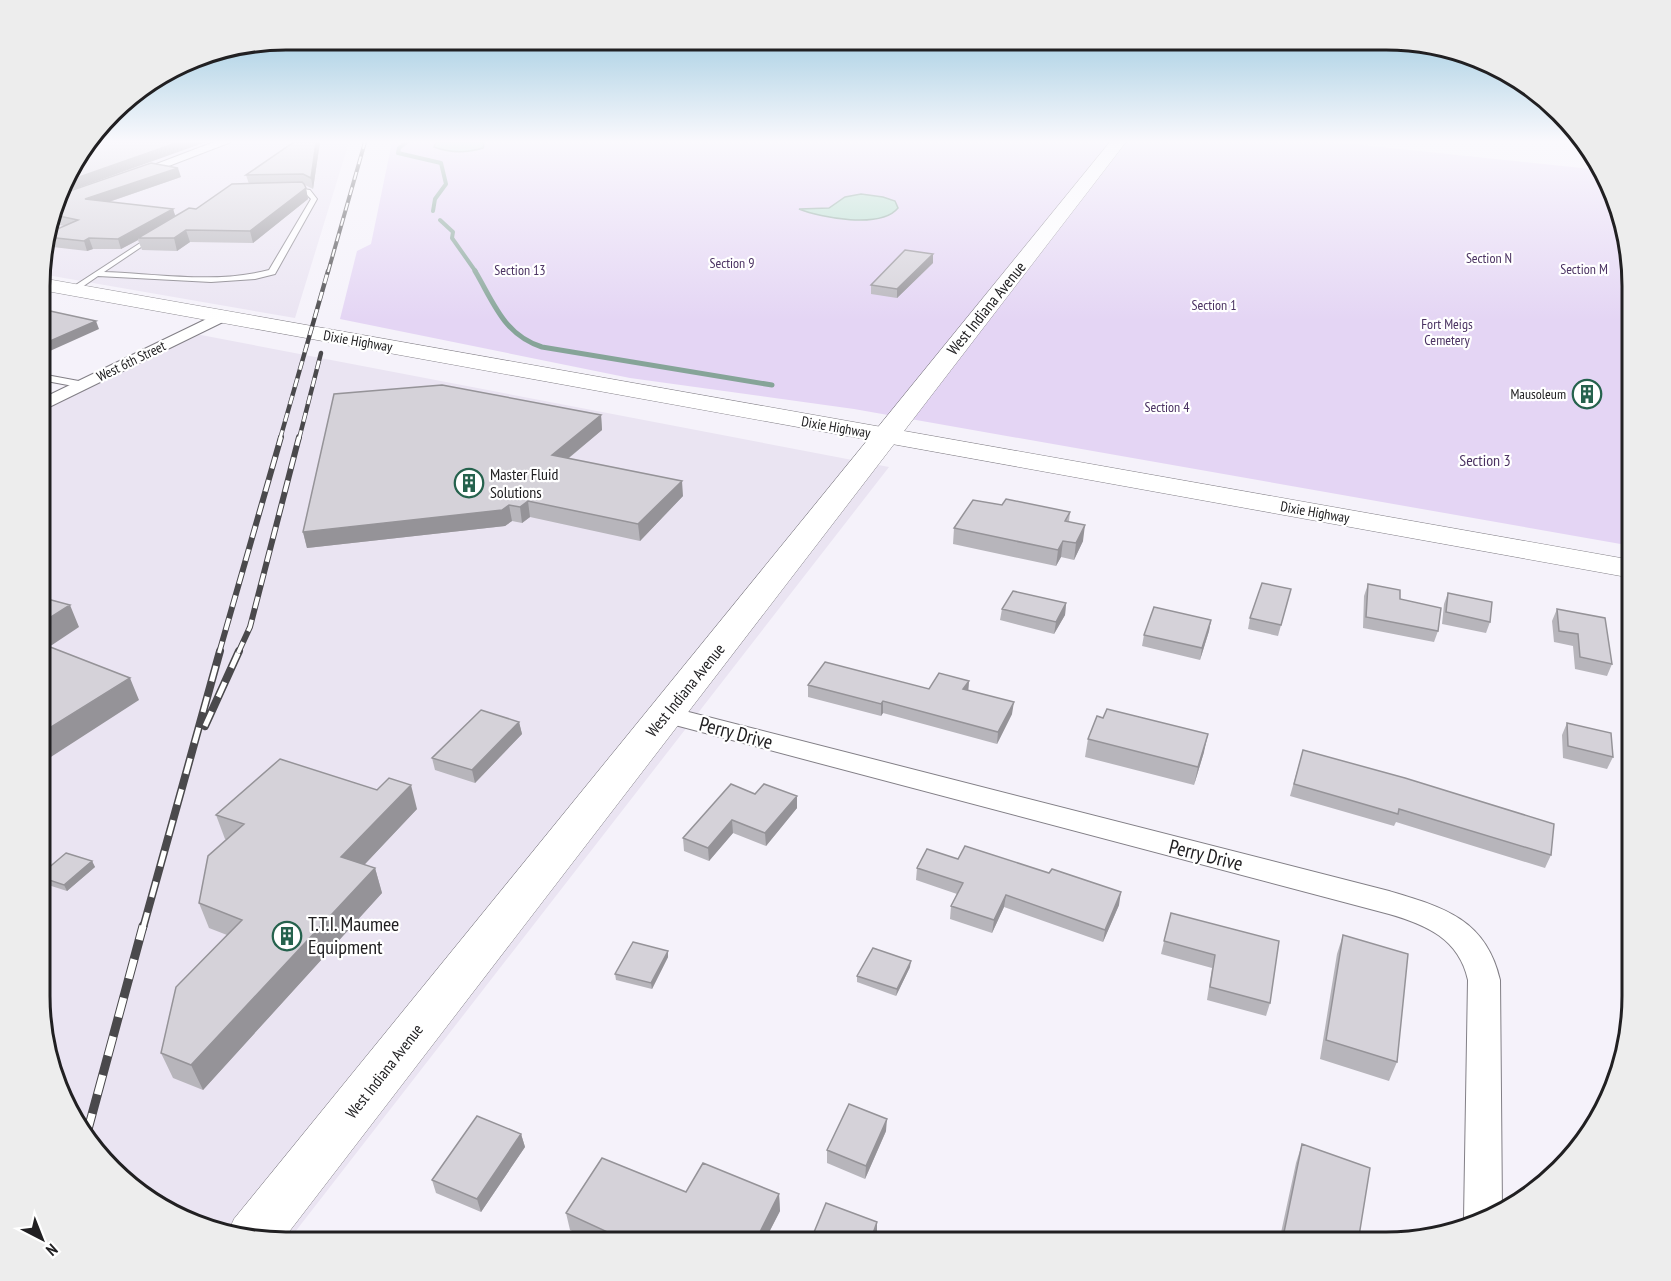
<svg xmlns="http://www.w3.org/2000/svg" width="1671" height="1281" viewBox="0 0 1671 1281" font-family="'PT Sans Narrow',sans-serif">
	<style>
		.built { fill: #eae4f2 }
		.green { fill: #e4d5f4 }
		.water { fill: #b1ddca; stroke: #86a498; stroke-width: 1.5 }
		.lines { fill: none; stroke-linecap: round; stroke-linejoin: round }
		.stream-far1 { stroke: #86a498; stroke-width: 4 }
		.stream { stroke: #86a498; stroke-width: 5 }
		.lane-casing { stroke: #827f86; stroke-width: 2 }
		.street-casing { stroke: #827f86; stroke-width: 2 }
		.secondary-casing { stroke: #827f86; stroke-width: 1 }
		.primary-casing { stroke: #827f86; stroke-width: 1 }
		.lane { fill: #fff; fill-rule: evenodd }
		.street { fill: #fff; fill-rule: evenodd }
		.secondary { fill: #fff; fill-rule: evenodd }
		.primary { fill: #fff; fill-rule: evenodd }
		.rail-far4-casing { stroke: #4a494c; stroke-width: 4 }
		.rail-far3-casing { stroke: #4a494c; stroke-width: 4.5 }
		.rail-far2-casing { stroke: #4a494c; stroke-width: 6 }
		.rail-far1-casing { stroke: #4a494c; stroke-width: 8 }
		.rail-casing { stroke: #4a494c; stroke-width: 9 }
		.rail-far4 { stroke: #fff; stroke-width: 2; stroke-dasharray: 8; stroke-linecap: butt }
		.rail-far3 { stroke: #fff; stroke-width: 3; stroke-dasharray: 9; stroke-linecap: butt }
		.rail-far2 { stroke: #fff; stroke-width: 4; stroke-dasharray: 12; stroke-linecap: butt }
		.rail-far1 { stroke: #fff; stroke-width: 5; stroke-dasharray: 16; stroke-linecap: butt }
		.rail { stroke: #fff; stroke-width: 7; stroke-dasharray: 20; stroke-linecap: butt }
		.wall { fill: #b7b5bb }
		.shaded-wall { fill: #959398 }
		.building { fill: #d5d2d9; stroke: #959398; stroke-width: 1.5 }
		.labels { text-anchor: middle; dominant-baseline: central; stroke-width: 4.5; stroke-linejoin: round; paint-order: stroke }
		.far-park-label { font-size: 14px; fill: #4b3362; stroke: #fff }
		.far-street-label { font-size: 14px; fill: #212022; stroke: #fff }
		.far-poi-label { font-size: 14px; fill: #212022; stroke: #fff; text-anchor: end }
		.street-label { font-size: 16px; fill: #212022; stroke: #fff }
		.park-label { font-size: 16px; fill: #4b3362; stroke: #fff }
		.poi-label { font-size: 16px; fill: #212022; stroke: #fff; text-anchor: start }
		.near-street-label { font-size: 20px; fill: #212022; stroke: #fff }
		.near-poi-label { font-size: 20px; fill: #212022; stroke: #fff; text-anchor: start }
		.rim { fill: none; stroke: #212022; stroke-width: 3 }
	</style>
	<rect width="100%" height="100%" fill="#f5f2fa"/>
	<!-- built -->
	<path class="built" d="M149,142H349L295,318L41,274V253L70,169Z
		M180,331L889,467L288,1241H270L192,1223L123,1181L65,1105L40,1012L41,400Z"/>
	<!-- green -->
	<path class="green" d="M392,142H1334L1601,170L1607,177L1632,286V546L854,409L630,378L340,319L357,251L371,244Z"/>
	<!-- water -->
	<path class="water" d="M436,142H483L484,145L483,148C467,153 450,153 434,147Z
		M861,194L883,197L895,201L898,208C881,229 821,218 799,209L829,208L845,197Z"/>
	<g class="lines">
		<!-- stream-far1 -->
		<path class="stream-far1" d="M407,142L399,148L398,153L441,163L446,184L435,199L433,211
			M440,220L453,232L452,238L476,272"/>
		<!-- stream -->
		<path class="stream" d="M475,271C494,303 504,335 542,347L772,385"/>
		<!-- lane casing -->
		<g class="lane-casing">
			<path id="lane" d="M291,187L310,190L317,199L275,274L255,279L211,282L98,276L75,292L68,290L154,234L157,236L156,237L104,272C159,274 216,284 269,270L311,199L303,191L289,190V188Z
				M41,374L84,382L88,385L84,388L41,380Z"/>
		</g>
		<!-- street casing -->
		<g class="street-casing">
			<path id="street" d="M214,142H231L135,179L125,176Z
				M221,312L227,314L229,317L227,320L41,411V399Z
				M665,706L1389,891C1443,907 1486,919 1500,980L1502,1210L1494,1217L1466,1223L1464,1219L1468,980C1459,939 1427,925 1389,914L656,720L652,714L656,708Z"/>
		</g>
		<!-- secondary casing -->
		<g class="secondary-casing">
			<path id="secondary" d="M1110,142H1126L282,1241H270L228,1232L234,1219Z"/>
		</g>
		<!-- primary casing -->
		<g class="primary-casing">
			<path id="primary" d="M41,278L1632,560V578L41,290Z"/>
		</g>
		<!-- lane -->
		<use href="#lane" class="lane"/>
		<!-- street -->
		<use href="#street" class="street"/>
		<!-- secondary -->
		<use href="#secondary" class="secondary"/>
		<!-- primary -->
		<use href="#primary" class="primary"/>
		<!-- rail-far4 casing -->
		<g class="rail-far4-casing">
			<path id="rail-far4" d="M328,272L365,142"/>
		</g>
		<!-- rail-far3 casing -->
		<g class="rail-far3-casing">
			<path id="rail-far3" d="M280,439L328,271
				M299,439L321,353"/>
		</g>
		<!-- rail-far2 casing -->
		<g class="rail-far2-casing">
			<path id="rail-far2" d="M219,653L281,437
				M238,653L250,627L299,437"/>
		</g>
		<!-- rail-far1 casing -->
		<g class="rail-far1-casing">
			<path id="rail-far1" d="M205,726L239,651
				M143,928L220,651"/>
		</g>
		<!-- rail casing -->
		<g class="rail-casing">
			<path id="rail" d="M87,1133L143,926"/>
		</g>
		<!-- rail-far4 -->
		<use href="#rail-far4" class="rail-far4"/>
		<!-- rail-far3 -->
		<use href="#rail-far3" class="rail-far3"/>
		<!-- rail-far2 -->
		<use href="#rail-far2" class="rail-far2"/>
		<!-- rail-far1 -->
		<use href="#rail-far1" class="rail-far1"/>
		<!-- rail -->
		<use href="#rail" class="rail"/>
	</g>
	<!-- wall -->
	<path class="wall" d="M294,142H320L313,189L305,185L308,199L253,243L190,242L177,251L142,250L138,240L121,249H93L87,251L44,246L48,233L64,226L51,223L61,194L181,177L109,202L173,209L175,216L196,209L249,184L246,175Z
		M933,263L897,298L871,294V285Z
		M601,415L602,430L569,458L683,496L640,541L530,517L522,523L512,521L505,526L307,548L303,532Z
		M1002,505L1070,512L1069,521L1083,541L1074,560L1061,557L1056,566L953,544L954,528Z
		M1368,584L1400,599L1438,631L1434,642L1363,628L1364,596Z
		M1291,589L1278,636L1248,629L1250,618Z
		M1448,593L1490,622L1486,633L1442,624L1444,604Z
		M1066,603L1065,615L1054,634L1000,620L1002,609Z
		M1557,609L1612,664L1607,676L1575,669L1573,646L1554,642L1552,621Z
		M1211,620L1209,631L1200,660L1142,646L1144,635Z
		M969,681L968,691L1012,714L997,744L883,713L881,716L808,697V685L929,689Z
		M519,722L522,734L475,783L435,770L432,758Z
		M1567,723L1613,757L1607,769L1563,758L1562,735Z
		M1088,739L1204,752L1194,785L1085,757Z
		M1303,750L1551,855L1545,868L1396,822L1394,826L1290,796Z
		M755,794L797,796V808L766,846L733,833L709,861L684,851L683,838Z
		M417,809L364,865L375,868L382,893L203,1090L173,1078L161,1053L227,935L209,928L199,903L227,840L225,839L216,815Z
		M958,859L1119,905L1103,942L1004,907L992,933L950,919L951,906L957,894L916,880L917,868Z
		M92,861L95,867L67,891L42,883L40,879V875Z
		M1171,913L1270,1003L1266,1016L1207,1000L1212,968L1161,954Z
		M1343,935L1397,1062L1389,1081L1320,1059L1337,954Z
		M668,951V957L652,989L616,980L615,974Z
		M910,967L896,996L857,982V976Z
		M886,1131L865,1179L827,1163V1150Z
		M521,1134L525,1147L481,1212L436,1193L432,1180Z
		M1302,1144L1358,1242H1279L1296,1163Z
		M686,1192L779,1194L780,1211L764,1242H595L570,1230L566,1213Z"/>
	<!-- shaded-wall -->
	<path class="shaded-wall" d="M179,142H206L61,194L65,182Z
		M316,142H320L313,189L311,178Z
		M178,168L181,177L88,209L85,199Z
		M306,188L308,199L253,243L250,231Z
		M173,209L176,218L138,238V240L121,249L118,239Z
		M186,230L190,242L177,251L174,238Z
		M89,238L93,249L87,251L84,241Z
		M933,254V263L897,298V289Z
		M96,321L99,329L41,355V345Z
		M601,415L602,430L554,470L552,455Z
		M682,481L683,496L640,541L638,524Z
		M528,501L530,517L522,523L520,507Z
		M509,505L512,521L505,526L307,548L303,532Z
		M1085,525L1083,541L1074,560L1076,543Z
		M1063,541L1061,557L1056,566L1058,550Z
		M1066,603L1065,615L1054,634L1056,622Z
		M70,605L79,627L40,653V624Z
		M1211,620L1209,631L1200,660L1202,648Z
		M130,678L139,700L40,764V734Z
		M969,681L968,693L963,689Z
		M883,701V713L881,716V704Z
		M1014,702L1012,714L997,744L998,732Z
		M519,722L522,734L475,783L472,770Z
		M1208,734L1204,752L1194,785L1198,767Z
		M411,785L417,809L349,881L341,857Z
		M797,796V808L766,846L765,833Z
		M732,820L733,833L709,861L708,848Z
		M92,861L95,867L67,891L64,885Z
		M375,868L382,893L203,1090L191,1065Z
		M1121,892L1119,905L1103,942L1105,930Z
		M1006,895L1004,907L992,933L994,920Z
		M668,951V957L652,989L651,983Z
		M911,961L910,967L896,996L897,989Z
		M887,1119L886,1131L865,1179L866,1166Z
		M521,1134L525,1147L481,1212L477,1199Z
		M779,1194L780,1211L764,1242H755Z
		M877,1222V1234L874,1242H870Z"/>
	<!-- building -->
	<path class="building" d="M89,142H179L65,182L72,163Z
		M294,142H316L311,178L303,174L246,175Z
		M151,163L178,168L85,199L173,209L118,239L89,238L84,241L47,237L48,233L78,220L54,215L61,194Z
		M302,182L304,184L306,188L250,231L186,230L174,238H138L189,208L196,209L232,184Z
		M905,250L933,254L897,289L871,285Z
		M41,309L96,321L41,345Z
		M442,385L601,415L552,455L682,481L638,524L528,501L520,507L509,505L502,510L303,532L334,394Z
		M1006,499L1070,512L1065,521L1085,525L1076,543L1063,541L1058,550L954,528L973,500L1002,505Z
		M1262,583L1291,589L1281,625L1250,618Z
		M1368,584L1400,590V599L1441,608L1438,631L1366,617Z
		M1013,591L1066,603L1056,622L1002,609Z
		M1448,593L1492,602L1490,622L1446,612Z
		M40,597L70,605L40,624Z
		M1154,607L1211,620L1202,648L1144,635Z
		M1557,609L1605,618L1612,664L1580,657L1578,634L1559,631Z
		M40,643L130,678L40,734Z
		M825,662L929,689L939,673L969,681L963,689L1014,702L998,732L883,701L881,704L808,685Z
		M1107,709L1208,734L1198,767L1088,739L1097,716L1103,718Z
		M481,710L519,722L472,770L432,758Z
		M1567,723L1611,733L1613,757L1568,746Z
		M1303,750L1405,778L1554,824L1551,855L1399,809L1398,814L1294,784Z
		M280,759L377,790L389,778L411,785L341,857L375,868L191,1065L161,1053L176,987L242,920L199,903L208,856L244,824L216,815Z
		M731,784L755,794L764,784L797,796L765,833L732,820L708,848L683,838Z
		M965,846L1049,873L1052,869L1121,892L1105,930L1006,895L994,920L951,906L963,883L917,868L927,849L958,859Z
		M66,853L92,861L64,885L40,877V875Z
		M1171,913L1279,941L1270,1003L1210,987L1215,955L1164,941Z
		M1343,935L1408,954L1397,1062L1326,1040Z
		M633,942L668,951L651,983L615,974Z
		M873,948L911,961L897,989L857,976Z
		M849,1104L887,1119L866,1166L827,1150Z
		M477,1116L521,1134L477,1199L432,1180Z
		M1302,1144L1370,1168L1358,1242H1282Z
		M602,1158L686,1192L703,1163L779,1194L755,1242H629L566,1213Z
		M826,1203L877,1222L870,1242H810Z"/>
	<!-- sky -->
	<linearGradient id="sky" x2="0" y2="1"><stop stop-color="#92c4dc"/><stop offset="0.44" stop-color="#faf9fd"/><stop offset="1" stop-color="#faf9fd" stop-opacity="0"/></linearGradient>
	<rect width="1671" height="322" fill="url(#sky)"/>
	<!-- icons -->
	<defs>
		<g id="building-ring" transform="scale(1.5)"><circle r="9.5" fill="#fff" stroke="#25624d" stroke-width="1.5"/><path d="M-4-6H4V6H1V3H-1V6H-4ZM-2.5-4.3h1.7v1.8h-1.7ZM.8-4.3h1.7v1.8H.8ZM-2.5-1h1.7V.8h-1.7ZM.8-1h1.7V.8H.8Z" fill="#25624d"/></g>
	</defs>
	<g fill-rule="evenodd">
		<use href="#building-ring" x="1587" y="394"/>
		<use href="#building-ring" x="469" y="483"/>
		<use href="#building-ring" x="287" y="936"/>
	</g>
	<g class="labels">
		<!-- far-park labels -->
		<g class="far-park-label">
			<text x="1489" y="258">Section N</text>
			<text x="732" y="263">Section 9</text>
			<text x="1584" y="269">Section M</text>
			<text x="520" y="270">Section 13</text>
			<text x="1214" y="305">Section 1</text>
			<text x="1447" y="324">Fort Meigs<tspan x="1447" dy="16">Cemetery</tspan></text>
			<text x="1167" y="407">Section 4</text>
		</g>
		<!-- far-street labels -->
		<g class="far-street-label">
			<text transform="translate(358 341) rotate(10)">Dixie Highway</text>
			<text transform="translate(131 361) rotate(-26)">West 6th Street</text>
			<text transform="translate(836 427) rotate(10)">Dixie Highway</text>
			<text transform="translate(1315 512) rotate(10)">Dixie Highway</text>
		</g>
		<!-- far-poi labels -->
		<g class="far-poi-label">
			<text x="1566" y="394">Mausoleum</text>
		</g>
		<!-- street labels -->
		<g class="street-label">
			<text transform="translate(986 308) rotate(-51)">West Indiana Avenue</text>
			<text transform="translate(685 690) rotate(-51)">West Indiana Avenue</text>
			<text transform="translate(384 1071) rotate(-52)">West Indiana Avenue</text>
		</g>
		<!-- park labels -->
		<g class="park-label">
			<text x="1485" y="460">Section 3</text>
		</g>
		<!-- poi labels -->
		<g class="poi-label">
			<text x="490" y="474">Master Fluid<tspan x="490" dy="18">Solutions</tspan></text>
		</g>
		<!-- near-street labels -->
		<g class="near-street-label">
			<text transform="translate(736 733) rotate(15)">Perry Drive</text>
			<text transform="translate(1206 855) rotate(14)">Perry Drive</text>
		</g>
		<!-- near-poi labels -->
		<g class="near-poi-label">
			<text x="308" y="924">T.T.I. Maumee<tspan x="308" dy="23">Equipment</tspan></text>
		</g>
	</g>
	<!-- crop -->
	<path d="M0 0H1671V1281H0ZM286 50H1386A236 236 0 0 1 1622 286V996A236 236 0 0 1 1386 1232H286A236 236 0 0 1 50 996V286A236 236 0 0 1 286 50Z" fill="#ededed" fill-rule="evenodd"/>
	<path class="rim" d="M286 50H1386A236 236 0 0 1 1622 286V996A236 236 0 0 1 1386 1232H286A236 236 0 0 1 50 996V286A236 236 0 0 1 286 50Z"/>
	<!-- north arrow -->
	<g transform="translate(42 1239) rotate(138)" stroke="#ffffff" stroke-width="4.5" paint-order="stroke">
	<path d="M0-4.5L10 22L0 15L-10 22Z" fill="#212022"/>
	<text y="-9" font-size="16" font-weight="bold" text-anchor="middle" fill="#212022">N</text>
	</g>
</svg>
